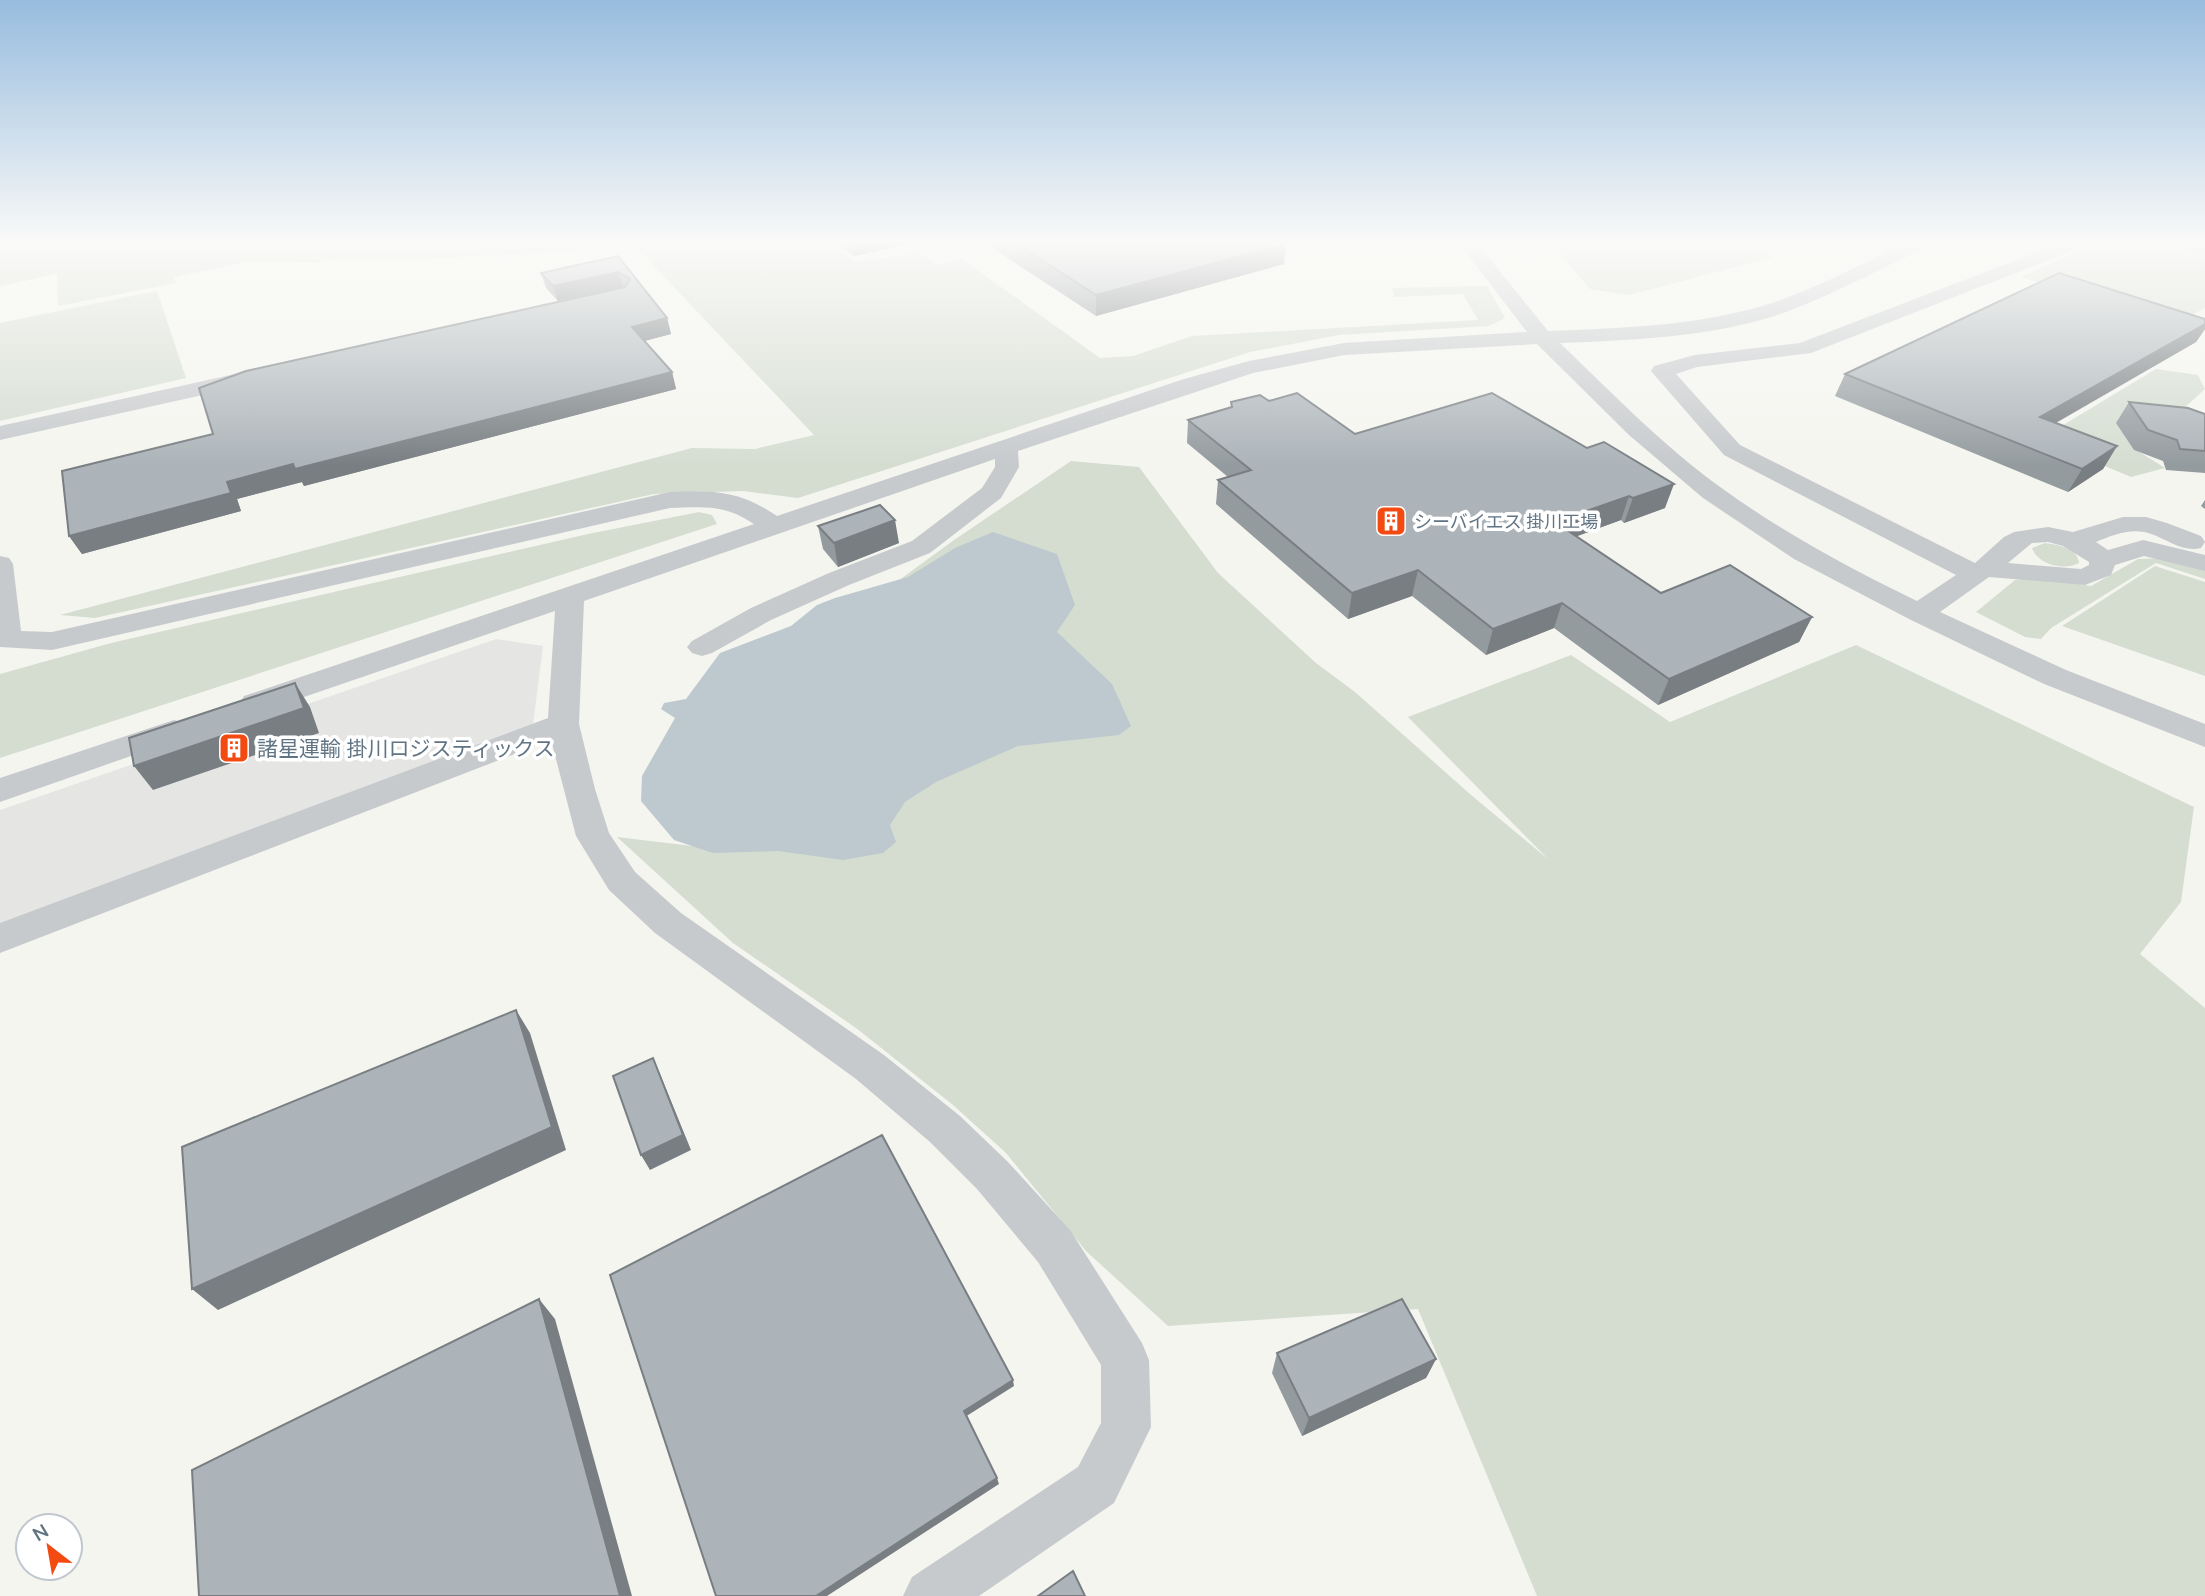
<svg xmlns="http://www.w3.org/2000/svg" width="2205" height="1596" viewBox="0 0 2205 1596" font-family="Mulish,'Noto Sans JP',sans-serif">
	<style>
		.built { fill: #e5e6e4 }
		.green { fill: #d5ddd1 }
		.water { fill: #bdc9ce }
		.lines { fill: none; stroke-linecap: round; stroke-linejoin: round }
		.minor { fill: #c7cacd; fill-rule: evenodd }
		.wall { fill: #949b9f }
		.shaded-wall { fill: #787e82 }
		.building { fill: #acb4b9; stroke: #787e82; stroke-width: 2 }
		.labels { text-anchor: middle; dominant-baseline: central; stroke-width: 7; stroke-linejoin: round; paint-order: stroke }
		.far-poi-label { font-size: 18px; fill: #617484; stroke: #fff; text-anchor: start }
		.poi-label { font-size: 21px; fill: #617484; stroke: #fff; text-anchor: start }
	</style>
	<rect width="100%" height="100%" fill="#f5f5f0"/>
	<!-- built -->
	<path class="built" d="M496,639L543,646L533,725L0,926V810Z"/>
	<!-- green -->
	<path class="green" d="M0,243H619L587,250L427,259L323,260L318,263L252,261L174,277L176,283L58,306L57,274L0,286Z
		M658,243H827L855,262L919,253L938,265L962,259L1100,358L1133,356L1192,336L1478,320L1463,294L1394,297L1392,288L1487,286L1505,318L1489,326L1339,335L1250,352L798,498L743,491L654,494L95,618L60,615L692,448L755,449L814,435L636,247Z
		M1551,243H1737L1774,257L1629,295L1590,289Z
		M2097,243H2174L2205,252V308L2171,326L2021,277Z
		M157,291L186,378L0,421V323Z
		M2156,369L2198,375L2205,389L2168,423L2133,448L2165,468L2131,477L2040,439Z
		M1071,461L1139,467L1218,573L1316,663L1355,692L1470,794L1548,859L1408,717L1571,655L1670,722L1856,645L2194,807L2181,902L2140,954L2205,1008V1596H1537L1418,1309L1168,1326L1086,1251L1006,1153L953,1105L856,1028L733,943L617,837L734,851L854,613L954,540Z
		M699,512L712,515L717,524L0,758V674L111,643L588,534Z
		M2045,543C2058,545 2078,548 2079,563C2064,571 2038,565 2032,548Z
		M2168,558L2205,570V579L2156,563L2051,628L2041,639L2025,637L1976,612L2015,580L2040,577L2091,586L2138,559Z
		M2155,566L2205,582V676L2062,626Z"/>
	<!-- water -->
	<path class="water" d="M993,532L1057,554L1075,605L1057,632L1112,684L1131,726L1119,735L1018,746L936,782L905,802L890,825L896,842L883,853L843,860L778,851L713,853L674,840L641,801L642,776L675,718L661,709L664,703L686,699L720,653L791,626L817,605L835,598L908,577L955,548Z"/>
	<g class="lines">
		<!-- minor -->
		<path class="minor" d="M1459,243H1477L1548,331C1624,328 1702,326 1775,302C1820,287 1864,262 1907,243H1930L1927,247C1882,268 1838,292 1791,310C1721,337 1634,340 1560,343C1612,393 1664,447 1723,489C1784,533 1850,569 1917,601L1956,575L1724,455L1651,371L1654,366L1695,355L1800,343L2061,243H2085L2082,247L1811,353L1697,367L1676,374L1740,445L1975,563L2004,537L2014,532L2048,527L2073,532L2123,517H2146L2167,523L2201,536L2205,542L2201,548C2180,553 2164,536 2144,532C2127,529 2111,536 2096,542L2108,550L2143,540L2205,555V571L2144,556L2115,565L2111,575L2085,585L1989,577L1940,612L2066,670L2205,724V747L2044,684L1909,619L1794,559L1703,498L1629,435L1537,344L1344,355L1253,373L1018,451L1019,467L1001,498L930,553L849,585L771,620L712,653L702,656L692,653L687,647L692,641L751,608L829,573L912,541L982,488L995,467V459L584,601L579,724L595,789L609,833L635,872L681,913L884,1055L960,1116L1007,1161L1070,1230L1142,1343L1149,1360L1151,1427L1114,1503L979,1596H903L912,1577L1078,1467L1101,1423V1365L1038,1262L977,1189L930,1142L856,1079L655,933L609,890L576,836L551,740L0,953V923L548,718L555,611L266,710L255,713L244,710L240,703L244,696L754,524C724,504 705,507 670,508L52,650L0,647V556L9,558L13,564L21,631L52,632L670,492C716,491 738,490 777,516L1184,379L1249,361L1344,343L1527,332ZM2048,542L2063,546L2089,562V565L2081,569L2008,563L2032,543Z
			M2180,243H2205V252L2183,247Z
			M244,372L252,374L255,379L252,384L0,440V426Z
			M174,720L185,723L190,730L185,737L0,802V778Z"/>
	</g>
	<!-- wall -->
	<path class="wall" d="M838,243H911L854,256Z
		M985,243H1283L1284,264L1096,316Z
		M618,256L667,318L671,334L644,341L672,372L676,389L304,486L302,482L237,499L241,511L82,554L69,536L213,434L623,288L558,301L546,288L541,273Z
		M2205,319V329L2196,342L2056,423L2117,446L2103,469L2068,492L1835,396L1845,374Z
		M1492,393L1665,508L1624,523L1621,520L1576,536L1661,593L1812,617L1799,642L1658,705L1554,628L1486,655L1412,596L1348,619L1216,504L1218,480L1228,477L1187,443L1188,420L1231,408V402L1269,401L1355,434Z
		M2129,402L2205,414V473L2166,470L2163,461L2134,450L2116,423Z
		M2205,500V509L2201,506Z
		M818,526L899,543L838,567L823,549Z
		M1277,1353L1436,1359L1426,1378L1302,1436L1272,1373Z"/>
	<!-- shaded-wall -->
	<path class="shaded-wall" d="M852,243H911L854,256Z
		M1286,244L1284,264L1096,316V295Z
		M618,272L623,287L558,301L553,286Z
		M667,318L671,334L637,343L632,327Z
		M2205,324V329L2196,342L2027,439L2040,417Z
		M672,372L676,389L304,486L302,482L237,499L241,511L82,554L69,536L227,482L293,464Z
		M2117,446L2103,469L2068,492L2082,469Z
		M1674,484L1665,508L1624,523L1633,498Z
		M1629,496L1621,520L1548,547L1555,522Z
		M895,520L899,543L838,567L834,543Z
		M1418,570L1412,596L1348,619L1352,593Z
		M1562,603L1554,628L1486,655L1493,629Z
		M1812,617L1799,642L1658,705L1669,679Z
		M295,683L310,707L319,733L153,790L134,766Z
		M516,1010L530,1033L566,1150L218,1310L192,1289Z
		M653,1058L660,1074L691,1150L650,1170L641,1155Z
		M539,1299L555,1319L632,1596H620Z
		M1436,1359L1426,1378L1302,1436L1309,1418Z
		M1013,1380L1014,1386L965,1417L964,1411Z
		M997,1478L999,1484L827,1596H816Z"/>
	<!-- building -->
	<path class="building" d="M1015,243H1283L1286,244L1096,295Z
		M618,256L667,318L632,327L672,372L295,469L293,464L227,482L231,493L69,536L62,471L213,434L199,388L246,371L625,287L630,279L618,272L553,286L541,273Z
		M2059,273L2205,319V324L2040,417L2117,446L2082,469L1845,374Z
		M1297,393L1355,434L1492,393L1587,448L1604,442L1674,484L1633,498L1629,496L1555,522L1661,593L1730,565L1812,617L1669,679L1562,603L1493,629L1418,570L1352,593L1218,480L1251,470L1188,420L1232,407L1231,402L1260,395L1269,401Z
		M2129,402L2188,408L2205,414V451L2180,449L2177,440L2148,430Z
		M880,505L895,520L834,543L818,526Z
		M295,683L304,708L134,766L129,738Z
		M516,1010L552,1127L192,1289L182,1147Z
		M653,1058L683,1135L641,1155L613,1076Z
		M882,1135L1013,1380L964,1411L997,1478L816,1596H716L610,1275Z
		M539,1299L620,1596H199L192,1470Z
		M1402,1299L1436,1359L1309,1418L1277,1353Z
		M1073,1571L1085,1596H1038Z"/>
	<!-- sky -->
	<linearGradient id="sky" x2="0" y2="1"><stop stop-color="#97bcde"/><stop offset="0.52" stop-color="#fafaf8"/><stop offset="1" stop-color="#fafaf8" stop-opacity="0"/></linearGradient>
	<rect width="2205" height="466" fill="url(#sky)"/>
	<!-- icons -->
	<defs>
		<g id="building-square" transform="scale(1.575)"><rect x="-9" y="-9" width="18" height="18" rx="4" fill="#f34a12" stroke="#fff"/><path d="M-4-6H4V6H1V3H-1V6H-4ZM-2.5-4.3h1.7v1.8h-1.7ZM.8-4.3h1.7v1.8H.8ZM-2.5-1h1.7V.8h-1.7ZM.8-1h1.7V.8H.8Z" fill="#fff"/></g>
	</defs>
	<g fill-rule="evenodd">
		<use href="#building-square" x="1391" y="521"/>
		<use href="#building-square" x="234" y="748"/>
	</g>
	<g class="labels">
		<!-- far-poi labels -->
		<g class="far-poi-label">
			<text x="1414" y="521">シーバイエス 掛川工場</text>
		</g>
		<!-- poi labels -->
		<g class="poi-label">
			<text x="257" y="748">諸星運輸 掛川ロジスティックス</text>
		</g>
	</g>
	<!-- north arrow -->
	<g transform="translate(49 1547) rotate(329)"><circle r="33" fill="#ffffff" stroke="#c0c7ce" stroke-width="2"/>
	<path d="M0-5L12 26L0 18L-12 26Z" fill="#f34a12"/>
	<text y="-10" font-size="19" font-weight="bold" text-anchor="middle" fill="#617484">N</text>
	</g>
</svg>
